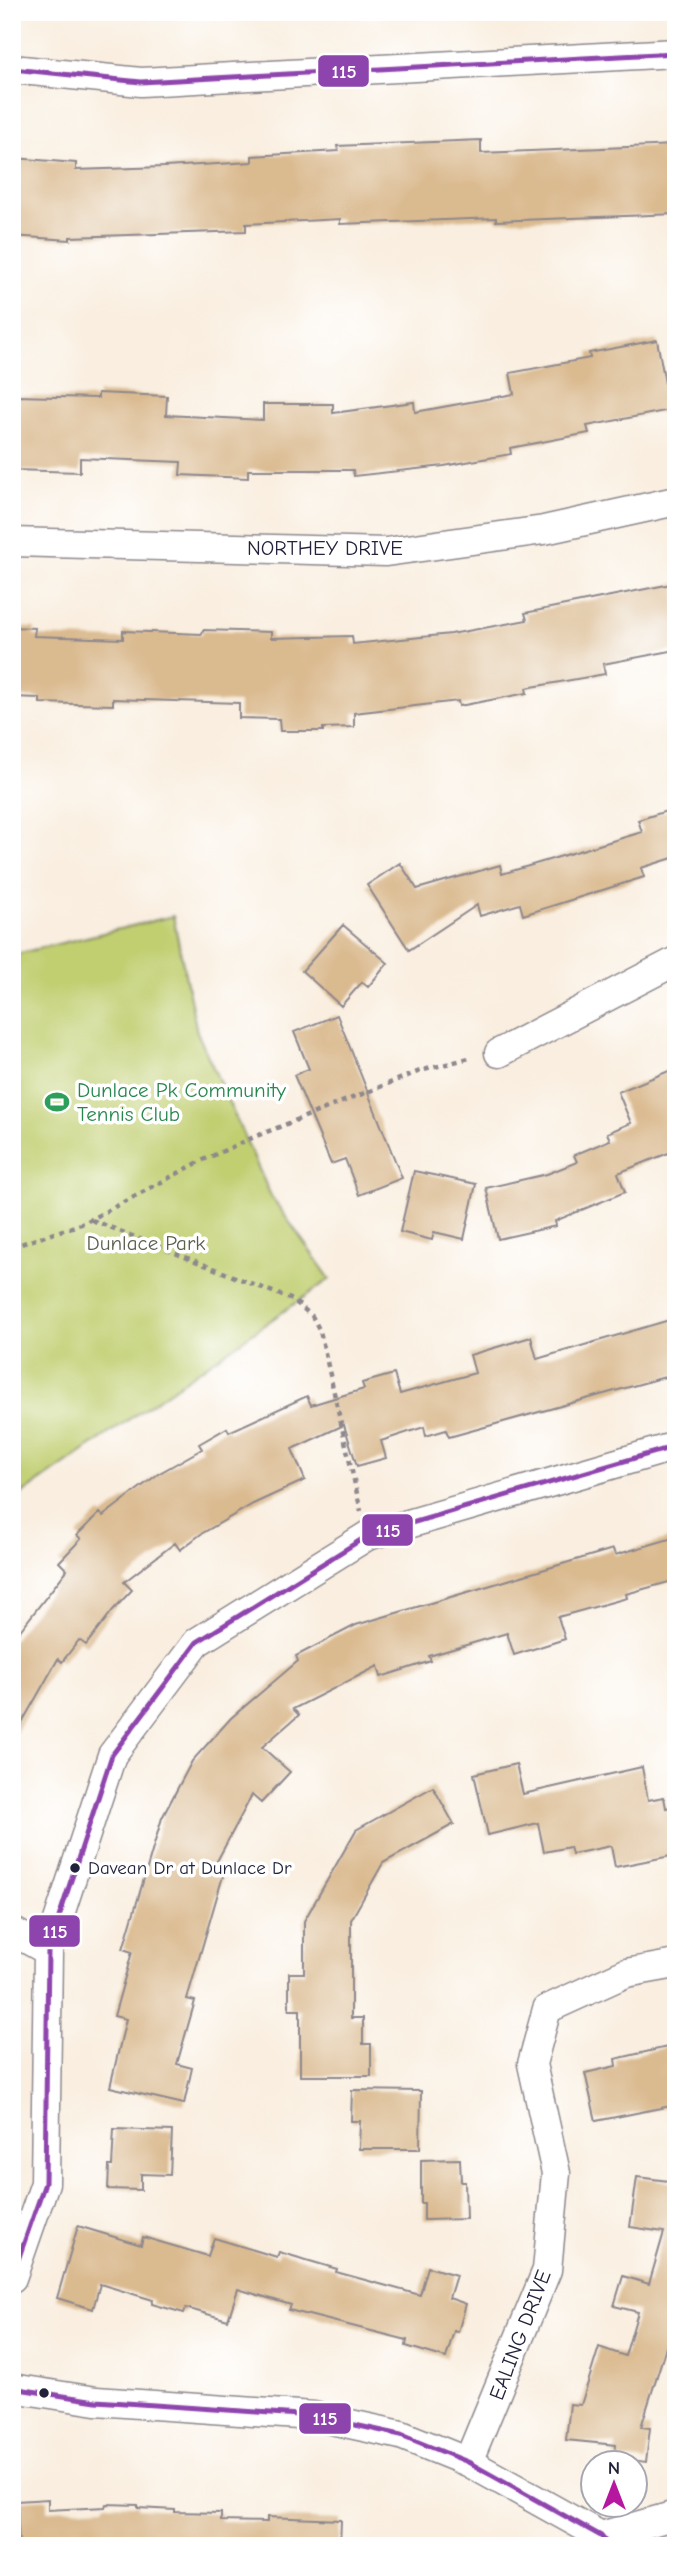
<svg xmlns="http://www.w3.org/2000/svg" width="688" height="2558" viewBox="0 0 688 2558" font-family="'Comic Neue',sans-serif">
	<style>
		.green { fill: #c1cf71; stroke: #727856; stroke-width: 2 }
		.building { fill: #daba8f }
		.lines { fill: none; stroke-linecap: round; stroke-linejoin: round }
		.street-casing { stroke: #8e888d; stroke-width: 31 }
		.path { stroke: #8e888d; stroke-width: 4.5; stroke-dasharray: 5 5; stroke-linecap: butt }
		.street { stroke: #fff; stroke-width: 28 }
		.bus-1-casing { stroke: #fff; stroke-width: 10 }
		.bus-1 { stroke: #8e44ad; stroke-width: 5 }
		.bus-dot { fill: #22223b; stroke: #fff; stroke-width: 2.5 }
		.labels { text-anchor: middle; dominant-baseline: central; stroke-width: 7; stroke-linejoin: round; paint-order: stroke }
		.bus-label { font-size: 19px; fill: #22223b; stroke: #fff; text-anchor: start }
		.street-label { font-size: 21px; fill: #22223b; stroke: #fff }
		.leisure-label { font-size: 21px; fill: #27864d; stroke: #fff; text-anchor: start }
		.park-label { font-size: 21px; fill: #5a5f4e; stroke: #fff }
		.line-badge { stroke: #fff; stroke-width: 2.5 }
		.badge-label { font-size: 19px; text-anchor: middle; font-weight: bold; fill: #fff }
	</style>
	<rect width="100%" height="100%" fill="#fff"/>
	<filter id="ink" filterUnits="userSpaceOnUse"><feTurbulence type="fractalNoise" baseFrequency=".0143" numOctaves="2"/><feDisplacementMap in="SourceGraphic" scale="14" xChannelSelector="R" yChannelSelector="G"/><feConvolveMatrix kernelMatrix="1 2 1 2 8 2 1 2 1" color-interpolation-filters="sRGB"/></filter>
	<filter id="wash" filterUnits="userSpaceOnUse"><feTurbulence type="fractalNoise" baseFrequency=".00686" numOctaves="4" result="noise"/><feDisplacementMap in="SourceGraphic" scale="28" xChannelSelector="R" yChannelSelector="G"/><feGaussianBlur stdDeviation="1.57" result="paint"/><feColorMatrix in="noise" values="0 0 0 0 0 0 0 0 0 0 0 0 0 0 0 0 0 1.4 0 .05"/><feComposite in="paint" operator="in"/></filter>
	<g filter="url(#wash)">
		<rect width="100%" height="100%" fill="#f9eedf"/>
		<!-- green -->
		<path class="green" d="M173,916L197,1032L271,1196L330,1279L12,1501V955Z"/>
		<g id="blocks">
			<!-- building -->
			<path class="building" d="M481,140V153L676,145V214L496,221V218L340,224V219L246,224V231L70,237V240L12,236L14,158L76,163V170L164,167L252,162V156L338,151L337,146Z
				M657,340L670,410L587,426L589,433L510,448L511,454L444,466L354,476L353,470H248V478L180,475L181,462L80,458V472L13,470L15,396L98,398V393L167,396L166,415L263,420V404H333V413L414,402L415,412L514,394L510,373L590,358L589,353Z
				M676,583V650L603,664L605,674L526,688L527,693L459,706L458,701L354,713V727L323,728V731H280L279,719L239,718V703L113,699V705L40,703V698L12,697V627L35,628L34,636L123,639V631L202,634L203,630L271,632V638L352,636L353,644L451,634L527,620L525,613Z
				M676,808V857L641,868L644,877L523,915L520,904L480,916L477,905L409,950L367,885L400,863L417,889L500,865L502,874L642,832L638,820Z
				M343,925L388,963L368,987L362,982L341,1006L302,971Z
				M337,1015L402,1178L359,1195L345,1159L331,1164L294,1075L309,1069L294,1032Z
				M676,1068V1150L618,1173L625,1192L555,1221L556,1226L498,1239L486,1188L547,1174L577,1162L574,1155L610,1140L607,1133L631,1123L618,1092Z
				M414,1171L476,1184L464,1239L434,1232L432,1240L400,1232Z
				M676,1318V1374L449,1437L446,1430L426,1436L424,1427L381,1441L386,1458L357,1466L344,1425L292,1449L305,1480L253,1504L201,1534L180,1550L175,1543L124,1582L132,1590L113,1610L86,1645L79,1640L62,1662L58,1659L12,1740V1641L67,1570L59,1562L81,1539L77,1535L100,1513L103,1516L158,1474L202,1449L199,1444L227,1428L229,1432L307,1396L311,1405L364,1389L362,1383L394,1374L400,1394L475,1373L470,1355L531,1337L537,1359Z
				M676,1537V1580L626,1594L627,1598L558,1617L565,1639L514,1655L507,1633L429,1656L431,1661L381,1677L378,1666L293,1709L299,1715L262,1747L290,1772L261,1803L252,1795L215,1865L225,1869L187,1999L195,2001L177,2064L192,2068L184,2104L110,2087L126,2019L114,2016L132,1952L123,1949L162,1818L192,1761L231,1718L298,1661L296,1656L356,1625L613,1549L615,1555Z
				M516,1764L523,1794L642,1767L648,1800L664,1797L666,1808L676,1806V1855L615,1867L611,1846L572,1854L570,1847L544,1852L538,1823L488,1835L474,1774Z
				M433,1787L454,1824L383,1863L351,1920V2018H363V2044H371V2076H300V2010H289V1973H304V1921L356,1830Z
				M676,2045V2105L596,2121L585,2073L616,2066L615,2059Z
				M352,2090L421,2091L420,2149H359L360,2121H351Z
				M114,2129L172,2131L170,2175L141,2174V2190L108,2189L109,2166H112Z
				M460,2159L461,2182H465L466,2219L424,2220V2203H421V2160Z
				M637,2177L676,2182V2315L641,2427L650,2428L646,2462L615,2458L616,2445L566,2440L570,2404L581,2405L599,2347L625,2356L638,2312L614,2306L623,2276L649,2284L664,2232L630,2227Z
				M78,2226L141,2245L143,2237L208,2256L214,2238L277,2257L279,2252L337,2269L336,2272L420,2295L428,2267L456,2275L449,2298L466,2304L458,2332L454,2331L446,2358L406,2346L407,2340L289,2310L291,2305L238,2289L228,2320L186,2308L184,2313L152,2304L153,2300L100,2284L93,2309L57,2298Z
				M48,2499V2510L105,2507L106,2504L138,2505V2508L175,2510V2512L221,2513V2521L267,2522V2517L341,2520L340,2546L19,2544L17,2501Z"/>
		</g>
	</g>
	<g filter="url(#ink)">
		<use href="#blocks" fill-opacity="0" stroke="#8e888d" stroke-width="2"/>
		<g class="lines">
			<!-- street casing -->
			<g class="street-casing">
				<path id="street" d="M12,69L141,82L676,53
					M12,542L386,552L544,530L676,501
					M499,1053L676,961
					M12,1931L48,1951
					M12,2278L45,2183L48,1951L112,1755L197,1642L367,1536L676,1446
					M12,2388L96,2401L313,2416L401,2435L468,2462L601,2536L609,2546
					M468,2462L547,2270L556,2173L532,2064L547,2009L626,1973L676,1964
					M601,2536L676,2515"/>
			</g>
			<!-- path -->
			<path class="path" d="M92,1220L293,1300L312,1316L320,1331L361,1511
				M12,1247L84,1223L201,1161L254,1137L420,1071L473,1057"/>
			<!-- street -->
			<use href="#street" class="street"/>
			<!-- bus-1 casing -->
			<g class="bus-1-casing">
				<path id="bus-1" d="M12,69L141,82L676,53
					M12,2277L45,2183L48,1951L112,1755L197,1642L367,1536L676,1446
					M12,2388L96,2401L313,2416L401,2435L468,2462L601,2536L609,2546"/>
			</g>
			<!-- bus-1 -->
			<use href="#bus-1" class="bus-1"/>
		</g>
	</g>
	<!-- icons -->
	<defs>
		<g id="stadium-bare" transform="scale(1.89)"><path d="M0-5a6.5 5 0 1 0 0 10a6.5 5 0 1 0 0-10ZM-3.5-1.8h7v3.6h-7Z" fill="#2e9e5b" stroke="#fff" stroke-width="2.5" paint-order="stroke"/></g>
	</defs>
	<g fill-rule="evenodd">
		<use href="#stadium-bare" x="57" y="1102"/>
	</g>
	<!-- markers -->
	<g class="bus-dot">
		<circle cx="75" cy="1868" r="6"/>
		<circle cx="44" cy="2393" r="6"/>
	</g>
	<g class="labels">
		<!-- bus labels -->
		<g class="bus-label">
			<text x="88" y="1868">Davean Dr at Dunlace Dr</text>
		</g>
		<!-- street labels -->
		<g class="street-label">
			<text x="325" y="548">NORTHEY DRIVE</text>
			<text transform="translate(520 2335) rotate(-69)">EALING DRIVE</text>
		</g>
		<!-- leisure labels -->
		<g class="leisure-label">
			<text x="77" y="1090">Dunlace Pk Community<tspan x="77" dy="24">Tennis Club</tspan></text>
		</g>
		<!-- park labels -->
		<g class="park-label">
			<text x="146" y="1243">Dunlace Park</text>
		</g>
	</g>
	<g class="line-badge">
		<rect x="317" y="54" width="53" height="34" rx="7" fill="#8e44ad"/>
		<rect x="361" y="1513" width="53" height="34" rx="7" fill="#8e44ad"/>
		<rect x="28" y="1914" width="53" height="34" rx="7" fill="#8e44ad"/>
		<rect x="298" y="2402" width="54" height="33" rx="7" fill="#8e44ad"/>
	</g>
	<g class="badge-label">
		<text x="344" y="78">115</text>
		<text x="388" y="1537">115</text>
		<text x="55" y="1938">115</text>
		<text x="325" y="2425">115</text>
	</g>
	<!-- margin -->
	<rect width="688" height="2558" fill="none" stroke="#fff" stroke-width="42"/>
	<!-- north arrow -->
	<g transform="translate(614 2484)"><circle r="33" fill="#ffffff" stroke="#a7a7b1" stroke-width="2"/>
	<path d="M0-5L12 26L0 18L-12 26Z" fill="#b5179e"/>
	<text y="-10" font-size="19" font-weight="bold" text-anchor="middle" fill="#22223b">N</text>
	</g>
</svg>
